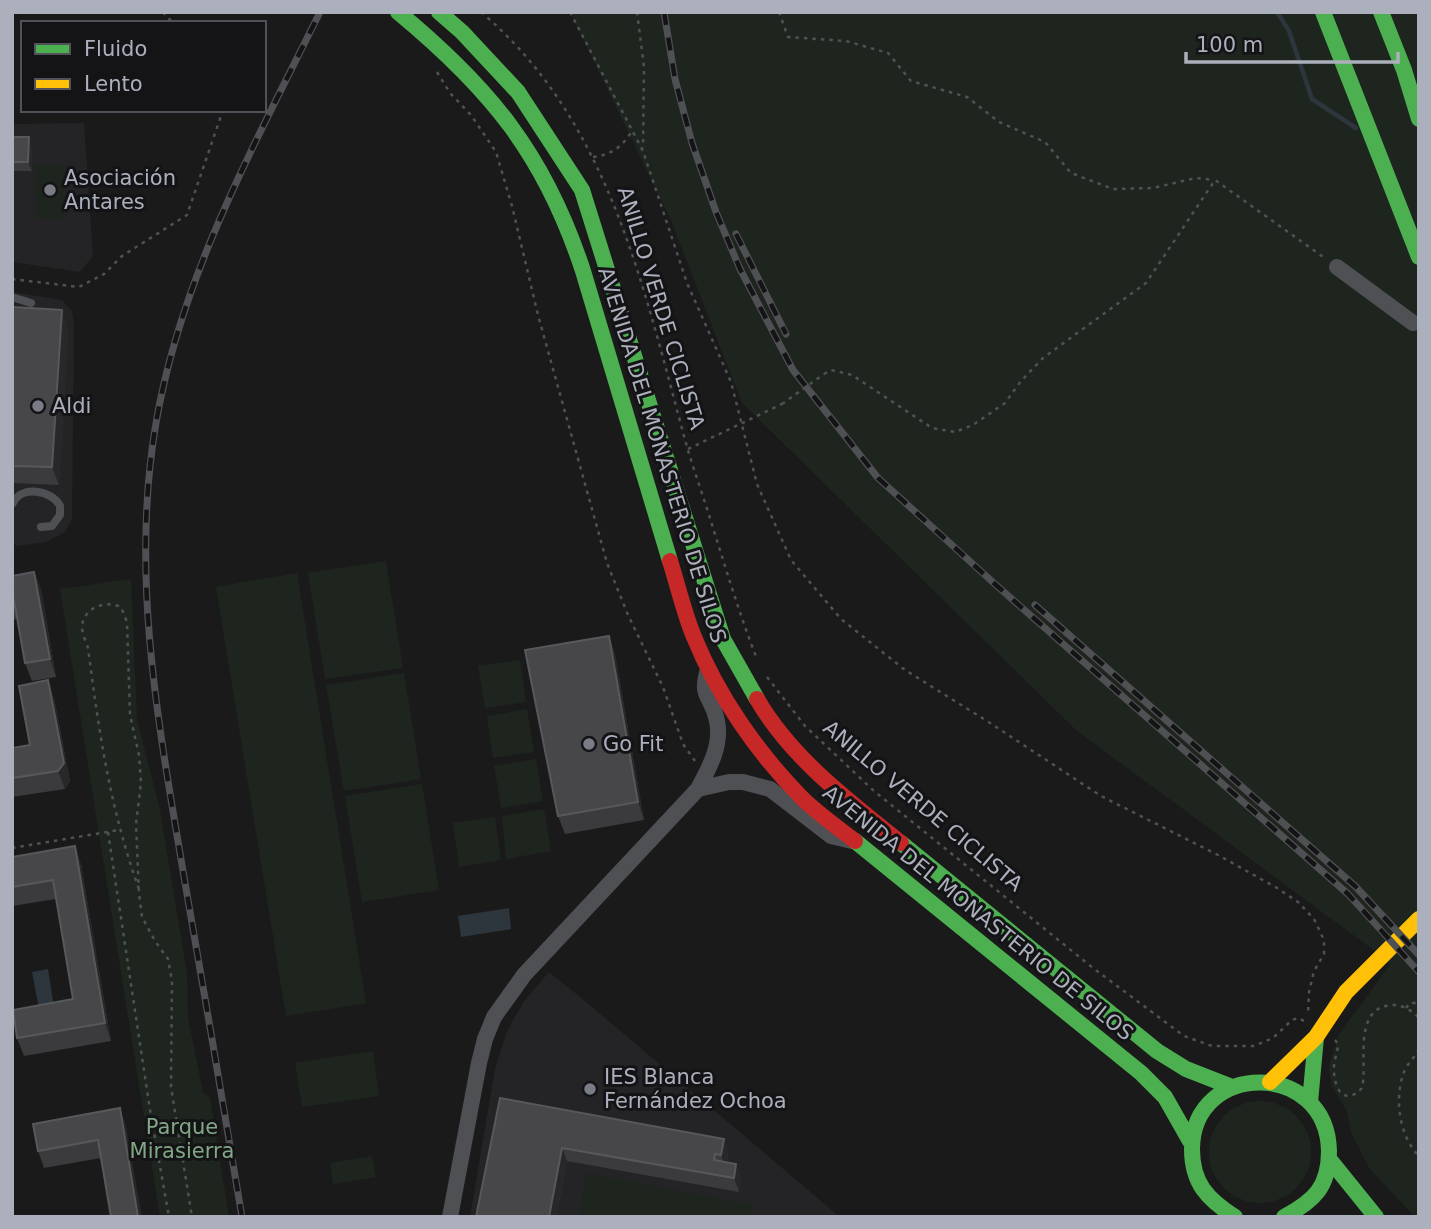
<svg xmlns="http://www.w3.org/2000/svg" width="1431" height="1229" viewBox="0 0 1431 1229" font-family="'DejaVu Sans',sans-serif">
	<style>
		.built { fill: #242427 }
		.green { fill: #1e251f }
		.water { fill: #2d353d }
		.lines { fill: none; stroke-linecap: round; stroke-linejoin: round }
		.stream { stroke: #2d353d; stroke-width: 4.5 }
		.path { stroke: #505155; stroke-width: 2.5; stroke-dasharray: 3.5 5; stroke-linecap: butt }
		.lane { stroke: #4e5054; stroke-width: 8 }
		.street { stroke: #4e5054; stroke-width: 16 }
		.fast { stroke: #4caf50; stroke-width: 16 }
		.slow { stroke: #ffc107; stroke-width: 16 }
		.jam { stroke: #c62828; stroke-width: 16 }
		.rail-casing { stroke: #4e5053; stroke-width: 7 }
		.rail { stroke: #141417; stroke-width: 4.5; stroke-dasharray: 13; stroke-linecap: butt }
		.path-bridge { stroke: #505155; stroke-width: 2.5; stroke-dasharray: 3.5 5; stroke-linecap: butt }
		.wall { fill: #3b3b3d }
		.shaded-wall { fill: #282829 }
		.building { fill: #47474a; stroke: #57585c; stroke-width: 2 }
		.poi-dot { fill: #797c84; stroke: #141417; stroke-width: 2.5 }
		.labels { text-anchor: middle; dominant-baseline: central; stroke-width: 6; stroke-linejoin: round; paint-order: stroke }
		.poi-label { font-size: 21px; fill: #acb0bc; stroke: #141417; text-anchor: start }
		.street-label { font-size: 21px; fill: #acb0bc; stroke: #141417 }
		.park-label { font-size: 21px; fill: #82a786; stroke: #141417 }
	</style>
	<rect width="100%" height="100%" fill="#1a1a1b"/>
	<!-- built -->
	<path class="built" d="M84,123L93,256L80,272L12,262V124Z
		M12,292L62,300L72,311L74,324L72,519L65,532L46,542L16,546L12,539Z
		M549,972L585,1001L840,1217H470L495,1069L507,1031L524,1001Z"/>
	<!-- green -->
	<path class="green" d="M570,12H1419V1217H1415L1369,1168L1351,1132L1347,1111L1332,1087L1329,1066L1339,1034L1390,965L1387,960L1076,730L742,403L670,218Z
		M67,165V218H35V166Z
		M386,561L403,668L325,679L308,573Z
		M297,573L366,1003L286,1016L216,587Z
		M131,579L137,719L160,810L187,973L188,1018L203,1092L210,1098L229,1217H160L60,589Z
		M520,660L526,702L485,708L478,666Z
		M404,673L421,779L344,791L326,685Z
		M527,709L534,752L493,758L487,716Z
		M536,759L543,801L501,808L494,766Z
		M422,784L439,890L362,902L345,796Z
		M544,809L551,851L506,859L502,816Z
		M495,817L501,860L459,867L453,823Z
		M373,1051L379,1096L302,1107L295,1063Z
		M1209 1152a51 51 0 1 1 102 0a51 51 0 1 1-102 0Z
		M372,1156L376,1177L333,1184L330,1163Z
		M586,1173L754,1205L752,1217H578Z"/>
	<!-- water -->
	<path class="water" d="M509,908L511,929L461,937L458,916Z
		M48,969L54,1007L39,1009L32,972Z"/>
	<g class="lines">
		<!-- stream -->
		<path class="stream" d="M1277,12L1289,31L1312,99L1356,128"/>
		<!-- path -->
		<path class="path" d="M163,12L173,23
			M481,12C611,122 644,291 687,447C695,474 705,501 713,528C727,572 740,616 757,659
			M570,12L643,151L687,283L731,382L757,484L791,560L841,619L905,670L987,721L1101,796L1218,855L1277,888L1298,902L1314,919L1324,940V954L1314,971L1309,992L1308,1014
			M637,12L644,67L643,148
			M779,12L788,37L846,41L888,53L911,81L967,97L999,122L1045,142L1071,173L1113,189L1153,188L1196,178L1214,180
			M437,72L450,93L471,115L496,152L512,206L538,315L607,563L628,615L663,687L683,744L695,761
			M593,157C611,155 622,147 632,131
			M12,279L79,287L104,274L122,256L187,215L223,110
			M824,374L831,370L852,375L932,428L955,432L973,425L1005,403L1021,381L1043,358L1146,283L1215,180L1326,259
			M688,449L782,404
			M767,677L805,726L874,791L1093,968L1184,1036L1212,1046H1254L1273,1038L1292,1020L1298,1018L1306,1022
			M108,832L150,1110L169,1217
			M12,848L119,830
			M139,889C110,809 99,732 88,648C86,642 82,633 82,627C83,607 106,600 121,607L127,622L130,715L139,755L141,783L136,824L139,894L142,917L155,941L168,959L172,981L171,1087L192,1217
			M1406,1008L1410,1003H1419
			M1335,1040L1338,1044C1338,1052 1334,1059 1334,1067C1333,1086 1343,1108 1362,1088C1368,1064 1352,1010 1390,1005C1401,1004 1412,1010 1419,1018
			M1419,1049C1415,1057 1407,1064 1404,1072C1394,1098 1399,1136 1419,1156"/>
		<!-- lane -->
		<path class="lane" d="M12,297L31,303
			M13,503C21,485 52,490 60,506V515L52,526L41,527"/>
		<!-- street -->
		<path class="street" d="M1337,267L1413,323
			M698,789L729,782H743L770,789L831,836L852,841
			M450,1217L479,1063L485,1039L494,1017L524,975L698,789C709,768 722,746 717,721C712,694 699,700 708,669"/>
		<!-- fast -->
		<path class="fast" d="M398,12C491,89 545,155 583,271L670,561
			M439,12L462,32L518,92L582,190L723,639L757,699
			M1323,12L1419,257
			M1381,12L1404,70L1419,119
			M855,841L1141,1073L1165,1097L1190,1141
			M901,843L1157,1051L1186,1069L1232,1087
			M1310,1102L1316,1037
			M1330,1160L1376,1217
			M1235,1217C1207,1199 1192,1183 1192,1149C1193,1060 1327,1060 1329,1151C1329,1187 1314,1201 1284,1217"/>
		<!-- slow -->
		<path class="slow" d="M1270,1082L1316,1037L1346,992L1419,919"/>
		<!-- jam -->
		<path class="jam" d="M670,561C678,586 684,613 694,637C718,696 757,752 801,797C817,813 837,827 855,841
			M757,699C791,758 849,801 901,843"/>
		<!-- rail casing -->
		<g class="rail-casing">
			<path id="rail" d="M664,12L675,79L692,143L716,212L740,269L793,370L878,478L996,585L1348,894L1419,972
				M736,234L786,334
				M1035,605L1355,886L1419,955
				M242,1217C223,1102 203,986 183,871C158,722 130,574 156,423C181,276 255,144 320,12"/>
		</g>
		<!-- rail -->
		<use href="#rail" class="rail"/>
		<!-- path-bridge -->
		<path class="path-bridge" d="M782,404L824,374"/>
	</g>
	<!-- wall -->
	<path class="wall" d="M12,137L32,146V171H12Z
		M12,307L68,328L59,485L12,483Z
		M34,572L41,589L56,677L32,681L25,663L17,619L12,620V576Z
		M609,636L615,654L644,820L565,834L558,816Z
		M54,698L70,781L65,789L12,797V748L30,745Z
		M12,857L81,864L111,1041L24,1056L17,1038L73,999L56,899L12,906Z
		M500,1098L728,1153L727,1163L736,1164L741,1178L739,1192L567,1161L556,1217H476Z
		M126,1126L101,1158L44,1168L38,1151Z"/>
	<!-- shaded-wall -->
	<path class="shaded-wall" d="M29,137L32,146V171L28,162Z
		M62,310L68,328L59,485L52,467Z
		M34,572L41,589L56,677L50,659Z
		M609,636L615,654L644,820L638,802Z
		M48,680L54,698L70,781L65,789L58,771Z
		M75,846L81,864L111,1041L105,1023Z
		M120,1108L126,1126L142,1217H138Z
		M724,1139L728,1153L726,1169L721,1155Z
		M562,1148L567,1161L556,1217H549Z
		M736,1164L741,1178L739,1192L734,1178Z"/>
	<!-- building -->
	<path class="building" d="M12,137H29L28,162H12Z
		M12,307L62,310L52,467L12,466Z
		M34,572L50,659L25,663L14,600H12V576Z
		M609,636L638,802L558,816L525,650Z
		M48,680L64,763L58,771L12,778V748L30,745L19,686Z
		M75,846L105,1023L17,1038L13,1010L73,999L53,880L12,887V857Z
		M500,1098L724,1139L721,1155L715,1154L714,1160L736,1164L734,1178L562,1148L549,1217H476Z
		M120,1108L138,1217H111L98,1140L38,1151L33,1124Z"/>
	<!-- markers -->
	<g class="poi-dot">
		<circle cx="50" cy="190" r="7"/>
		<circle cx="38" cy="406" r="7"/>
		<circle cx="589" cy="744" r="7"/>
		<circle cx="590" cy="1089" r="7"/>
	</g>
	<g class="labels">
		<!-- poi labels -->
		<g class="poi-label">
			<text x="64" y="178">Asociación<tspan x="64" dy="24">Antares</tspan></text>
			<text x="52" y="406">Aldi</text>
			<text x="603" y="744">Go Fit</text>
			<text x="604" y="1077">IES Blanca<tspan x="604" dy="24">Fernández Ochoa</tspan></text>
		</g>
		<!-- street labels -->
		<g class="street-label">
			<text transform="translate(661 308) rotate(73)">ANILLO VERDE CICLISTA</text>
			<text transform="translate(662 455) rotate(73)">AVENIDA DEL MONASTERIO DE SILOS</text>
			<text transform="translate(923 806) rotate(40)">ANILLO VERDE CICLISTA</text>
			<text transform="translate(978 913) rotate(39)">AVENIDA DEL MONASTERIO DE SILOS</text>
		</g>
		<!-- park labels -->
		<g class="park-label">
			<text x="182" y="1127">Parque<tspan x="182" dy="24">Mirasierra</tspan></text>
		</g>
	</g>
	<!-- border -->
	<rect width="1431" height="1229" fill="none" stroke="#acb0bc" stroke-width="28"/>
	<!-- legend -->
	<rect x="21" y="21" width="245" height="91" fill="#141417" stroke="#515259" stroke-width="2"/>
	<rect x="35" y="44" width="35" height="10" fill="#4caf50" stroke="#515259" stroke-width="2"/>
	<text x="84" y="56" font-size="21" fill="#acb0bc">Fluido</text>
	<rect x="35" y="79" width="35" height="10" fill="#ffc107" stroke="#515259" stroke-width="2"/>
	<text x="84" y="91" font-size="21" fill="#acb0bc">Lento</text>
	<!-- scale -->
	<path d="M1186 52v10h212v-10" fill="none" stroke="#acb0bc" stroke-width="3.5"/>
	<text x="1196" y="52" font-size="21" fill="#acb0bc" stroke="#141417" stroke-width="5" paint-order="stroke">100 m</text>
</svg>
